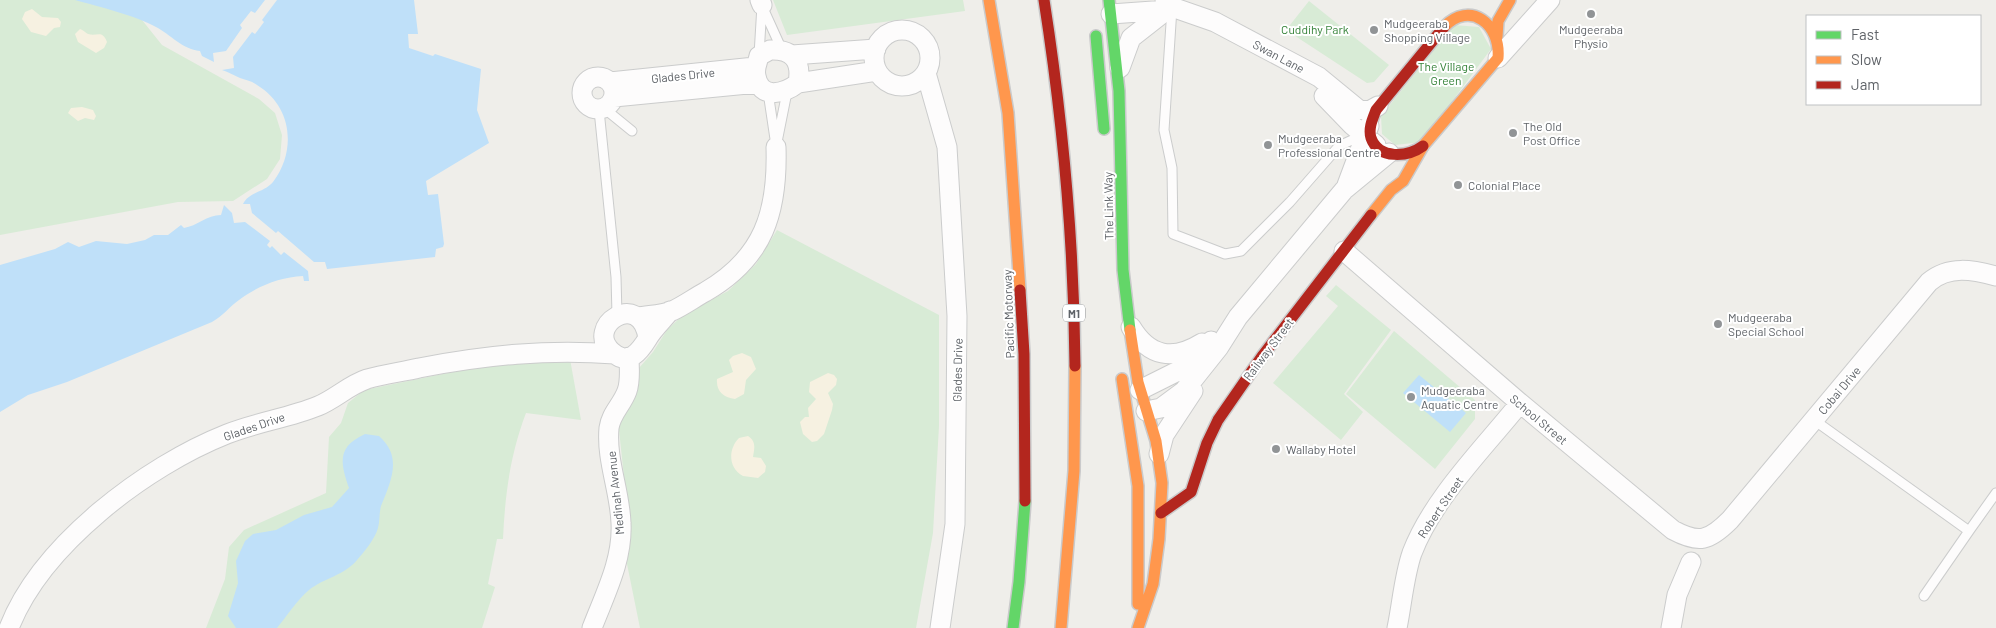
<svg xmlns="http://www.w3.org/2000/svg" width="1996" height="628" viewBox="0 0 1996 628" font-family="Barlow,sans-serif">
	<style>
		.green { fill: #d8ebd6 }
		.sand { fill: #f6f1e1 }
		.water { fill: #bfe0f9 }
		.lines { fill: none; stroke-linecap: round; stroke-linejoin: round }
		.lane-casing { stroke: #cbcccc; stroke-width: 11 }
		.street-casing { stroke: #cbcccc; stroke-width: 21 }
		.fast-casing { stroke: #cacacb; stroke-width: 14 }
		.slow-casing { stroke: #cacacb; stroke-width: 14 }
		.jam-casing { stroke: #cacacb; stroke-width: 14 }
		.lane { stroke: #fdfcfc; stroke-width: 9 }
		.street { stroke: #fdfcfc; stroke-width: 19 }
		.fast { stroke: #63d668; stroke-width: 11 }
		.slow { stroke: #ff974d; stroke-width: 11 }
		.jam { stroke: #b3261e; stroke-width: 11 }
		.poi-dot { fill: #919496; stroke: #fff; stroke-width: 2 }
		.labels { text-anchor: middle; dominant-baseline: central; stroke-width: 4; stroke-linejoin: round; paint-order: stroke }
		.shield { fill: #fff; stroke: #8f9295; stroke-width: 1 }
		.shield-label { font-size: 11px; font-weight: bold; fill: #5f6368 }
		.poi-label { font-size: 12px; fill: #5f6368; stroke: #fff; text-anchor: start }
		.park-label { font-size: 12px; fill: #348238; stroke: #fff }
		.street-label { font-size: 12px; fill: #5f6368; stroke: #fff }
	</style>
	<rect width="100%" height="100%" fill="#efeeea"/>
	<!-- green -->
	<path class="green" d="M0,0H126L162,45L259,99L275,113L282,135L280,159L267,179L233,201L178,202L0,235Z
		M773,0H963L965,11L787,35Z
		M1309,1L1389,65L1374,82L1367,83L1286,30Z
		M1454,25L1479,27L1491,49L1422,142L1395,145L1382,134L1381,116Z
		M777,230L939,315V426L933,533L916,628H640L627,564L629,523L618,421L639,368L653,352L667,330L684,314L728,291L756,264Z
		M1336,285L1391,330L1344,394L1363,412L1341,440L1273,383L1338,306L1326,296Z
		M1394,331L1475,400V419L1435,469L1346,394Z
		M570,359L581,420L526,413C510,455 505,495 503,539H497L488,584L495,587L482,628H206L225,579L229,547L244,530L326,493L329,437L341,423L348,403L364,390L477,367Z"/>
	<!-- sand -->
	<path class="sand" d="M32,9L42,17L58,18L61,22L60,27L54,28L46,36L31,32L22,19L25,12Z
		M80,29C83,30 86,33 88,34C97,37 102,29 107,42L104,48L96,53L78,42L75,34Z
		M82,107L93,110L96,116L94,120L85,118L78,121L68,113L71,108Z
		M742,353L751,357L756,369L746,380L744,394L735,399C724,397 716,392 717,379L733,372L729,360L733,356Z
		M828,373L834,375L837,379L836,385L828,393L833,404L832,410L824,434L817,441L812,442L803,434L800,422L805,417H809L808,408L816,399L809,392L810,382Z
		M748,436C757,442 754,449 753,457L761,458L766,466L765,472L758,478L743,476C728,468 728,449 739,438Z"/>
	<!-- water -->
	<path class="water" d="M75,0H265L255,13L251,11L240,25L242,28L226,51L213,53L214,62L202,56L200,51C182,49 171,35 156,27C137,16 97,6 75,0Z
		M277,0H414L418,34H408L409,48L433,56L435,54L481,69L477,110L489,143L426,181L428,195L438,194L444,244L443,247L436,249L435,257L327,269L325,262H314L278,231L276,233L252,213L250,204H243C249,192 265,192 273,182C297,150 292,106 257,85C252,81 245,80 240,78C233,75 229,72 222,70L234,68L233,57L252,32L255,34L264,22L262,20Z
		M224,205L232,213L234,223L245,222L270,241L267,245L270,248L272,246L281,255L284,252L308,271L309,281H304L303,276C280,277 258,286 239,300C229,307 223,316 212,322L67,382L28,395L0,412V265L55,249L68,242L79,247L96,241L127,244L145,240L154,235H168L181,225L184,228C197,226 207,215 221,215Z
		M1419,375L1466,413L1450,432L1403,393Z
		M365,434L379,436C403,457 391,481 381,506C379,513 380,521 378,528C375,539 364,552 357,560C345,575 324,578 309,590C297,600 287,616 277,628H236L228,616L238,583L236,561L245,541L253,534L276,530L304,515L332,507L349,488C340,462 337,447 365,434Z"/>
	<g class="lines">
		<!-- lane casing -->
		<g class="lane-casing">
			<path id="lane" d="M763,8L782,50
				M1172,8L1164,130L1172,168L1173,234L1225,254L1241,251L1290,202L1339,146L1352,140H1365
				M759,55L762,5
				M768,92L775,139
				M605,109L632,131
				M599,110L616,277L617,315
				M776,147L787,92
				M1814,420L1969,531L1996,493
				M1924,596L1969,531"/>
		</g>
		<!-- street casing -->
		<g class="street-casing">
			<path id="street" d="M760,0L762,5
				M1165,0L1172,7L1215,22L1319,77L1358,109L1369,111L1378,106
				M1111,14L1167,10
				M874 58a28 28 0 1 1 56 0a28 28 0 1 1-56 0Z
				M770,50C793,49 802,61 798,83C784,94 760,100 756,76C754,68 758,62 759,56Z
				M792,55L876,49
				M1498,58L1550,0
				M1120,68L1131,38L1168,9
				M926,73L947,147L957,316L955,524L940,628
				M582 93a16 16 0 1 1 32 0a16 16 0 1 1-32 0Z
				M610,82L755,67
				M798,83L877,71
				M1324,96L1352,125L1376,145
				M614,97L758,83
				M1347,185L1369,126
				M1344,251L1520,403L1673,530C1699,544 1709,541 1730,520L1929,282C1949,265 1973,270 1996,276
				M638,317C649,315 662,315 672,311C683,306 694,298 705,292C764,258 778,212 776,147
				M1131,327C1149,357 1173,361 1202,343
				M648,338C640,288 583,327 612,352C629,367 640,351 648,338C653,329 663,320 670,311
				M1140,390L1182,369L1211,341
				M1146,411L1161,408L1184,391L1219,347L1238,317L1344,190L1389,153
				M1159,454L1164,435L1193,391
				M9,628C41,545 146,466 227,434C257,422 289,418 318,406C335,399 349,385 367,379C384,374 402,372 419,368C486,355 547,349 615,354
				M592,628C605,594 623,560 621,523C620,491 606,460 609,428C611,413 622,405 627,391C631,380 629,368 629,357
				M1397,628C1402,604 1404,576 1412,553C1433,498 1484,448 1520,403
				M1671,628L1677,595L1691,562"/>
		</g>
		<!-- fast casing -->
		<g class="fast-casing">
			<path id="fast" d="M1109,0L1119,91L1123,270L1130,330
				M1096,36L1104,129
				M1013,628L1019,582L1025,501"/>
		</g>
		<!-- slow casing -->
		<g class="slow-casing">
			<path id="slow" d="M989,0L1008,113L1020,290
				M1497,37L1498,21L1510,0
				M1371,215L1391,190L1403,181L1423,146L1498,58C1501,24 1470,0 1444,27
				M1130,330L1138,382L1156,441L1162,483L1159,539L1153,584L1138,628
				M1122,379L1138,486V604
				M1061,628L1074,471L1075,366"/>
		</g>
		<!-- jam casing -->
		<g class="jam-casing">
			<path id="jam" d="M1044,0C1063,122 1074,243 1075,366
				M1423,146C1408,157 1379,160 1371,138C1368,128 1373,118 1376,110L1444,27
				M1020,290L1024,354L1025,501
				M1161,513L1191,492L1207,443L1218,420L1263,355L1371,215"/>
		</g>
		<!-- lane -->
		<use href="#lane" class="lane"/>
		<!-- street -->
		<use href="#street" class="street"/>
		<!-- fast -->
		<use href="#fast" class="fast"/>
		<!-- slow -->
		<use href="#slow" class="slow"/>
		<!-- jam -->
		<use href="#jam" class="jam"/>
	</g>
	<!-- markers -->
	<g class="poi-dot">
		<circle cx="1591" cy="14" r="5"/>
		<circle cx="1374" cy="30" r="5"/>
		<circle cx="1513" cy="133" r="5"/>
		<circle cx="1268" cy="145" r="5"/>
		<circle cx="1458" cy="185" r="5"/>
		<circle cx="1718" cy="324" r="5"/>
		<circle cx="1411" cy="397" r="5"/>
		<circle cx="1276" cy="449" r="5"/>
	</g>
	<g class="labels">
		<!-- shield labels -->
		<rect class="shield" x="1063" y="304.5" width="22" height="17" rx="4"/>
		<g class="shield-label">
			<text x="1074" y="313">M1</text>
		</g>
		<!-- poi labels -->
		<g class="poi-label">
			<text x="1384" y="23">Mudgeeraba<tspan x="1384" dy="14">Shopping Village</tspan></text>
			<text x="1591" y="29" text-anchor="middle">Mudgeeraba<tspan x="1591" dy="14">Physio</tspan></text>
			<text x="1523" y="126">The Old<tspan x="1523" dy="14">Post Office</tspan></text>
			<text x="1278" y="138">Mudgeeraba<tspan x="1278" dy="14">Professional Centre</tspan></text>
			<text x="1468" y="185">Colonial Place</text>
			<text x="1728" y="317">Mudgeeraba<tspan x="1728" dy="14">Special School</tspan></text>
			<text x="1421" y="390">Mudgeeraba<tspan x="1421" dy="14">Aquatic Centre</tspan></text>
			<text x="1286" y="449">Wallaby Hotel</text>
		</g>
		<!-- park labels -->
		<g class="park-label">
			<text x="1315" y="29">Cuddihy Park</text>
			<text x="1446" y="66">The Village<tspan x="1446" dy="14">Green</tspan></text>
		</g>
		<!-- street labels -->
		<g class="street-label">
			<text transform="translate(1279 56) rotate(28)">Swan Lane</text>
			<text transform="translate(683 75) rotate(-6)">Glades Drive</text>
			<text transform="translate(1108 206) rotate(-91)">The Link Way</text>
			<text transform="translate(1008 314) rotate(-92)">Pacific Motorway</text>
			<text transform="translate(1268 349) rotate(-53)">Railway Street</text>
			<text transform="translate(957 370) rotate(-89)">Glades Drive</text>
			<text transform="translate(1839 390) rotate(-50)">Cobai Drive</text>
			<text transform="translate(1539 419) rotate(40)">School Street</text>
			<text transform="translate(254 426) rotate(-19)">Glades Drive</text>
			<text transform="translate(615 493) rotate(-96)">Medinah Avenue</text>
			<text transform="translate(1440 507) rotate(-56)">Robert Street</text>
		</g>
	</g>
	<!-- legend -->
	<rect x="1806" y="15" width="175" height="90" fill="#ffffff" stroke="#bfc1c3"/>
	<rect x="1816" y="31" width="25" height="8" fill="#63d668" stroke="#bfc1c3"/>
	<text x="1851" y="40" font-size="15" fill="#5f6368">Fast</text>
	<rect x="1816" y="56" width="25" height="8" fill="#ff974d" stroke="#bfc1c3"/>
	<text x="1851" y="65" font-size="15" fill="#5f6368">Slow</text>
	<rect x="1816" y="81" width="25" height="8" fill="#b3261e" stroke="#bfc1c3"/>
	<text x="1851" y="90" font-size="15" fill="#5f6368">Jam</text>
</svg>
